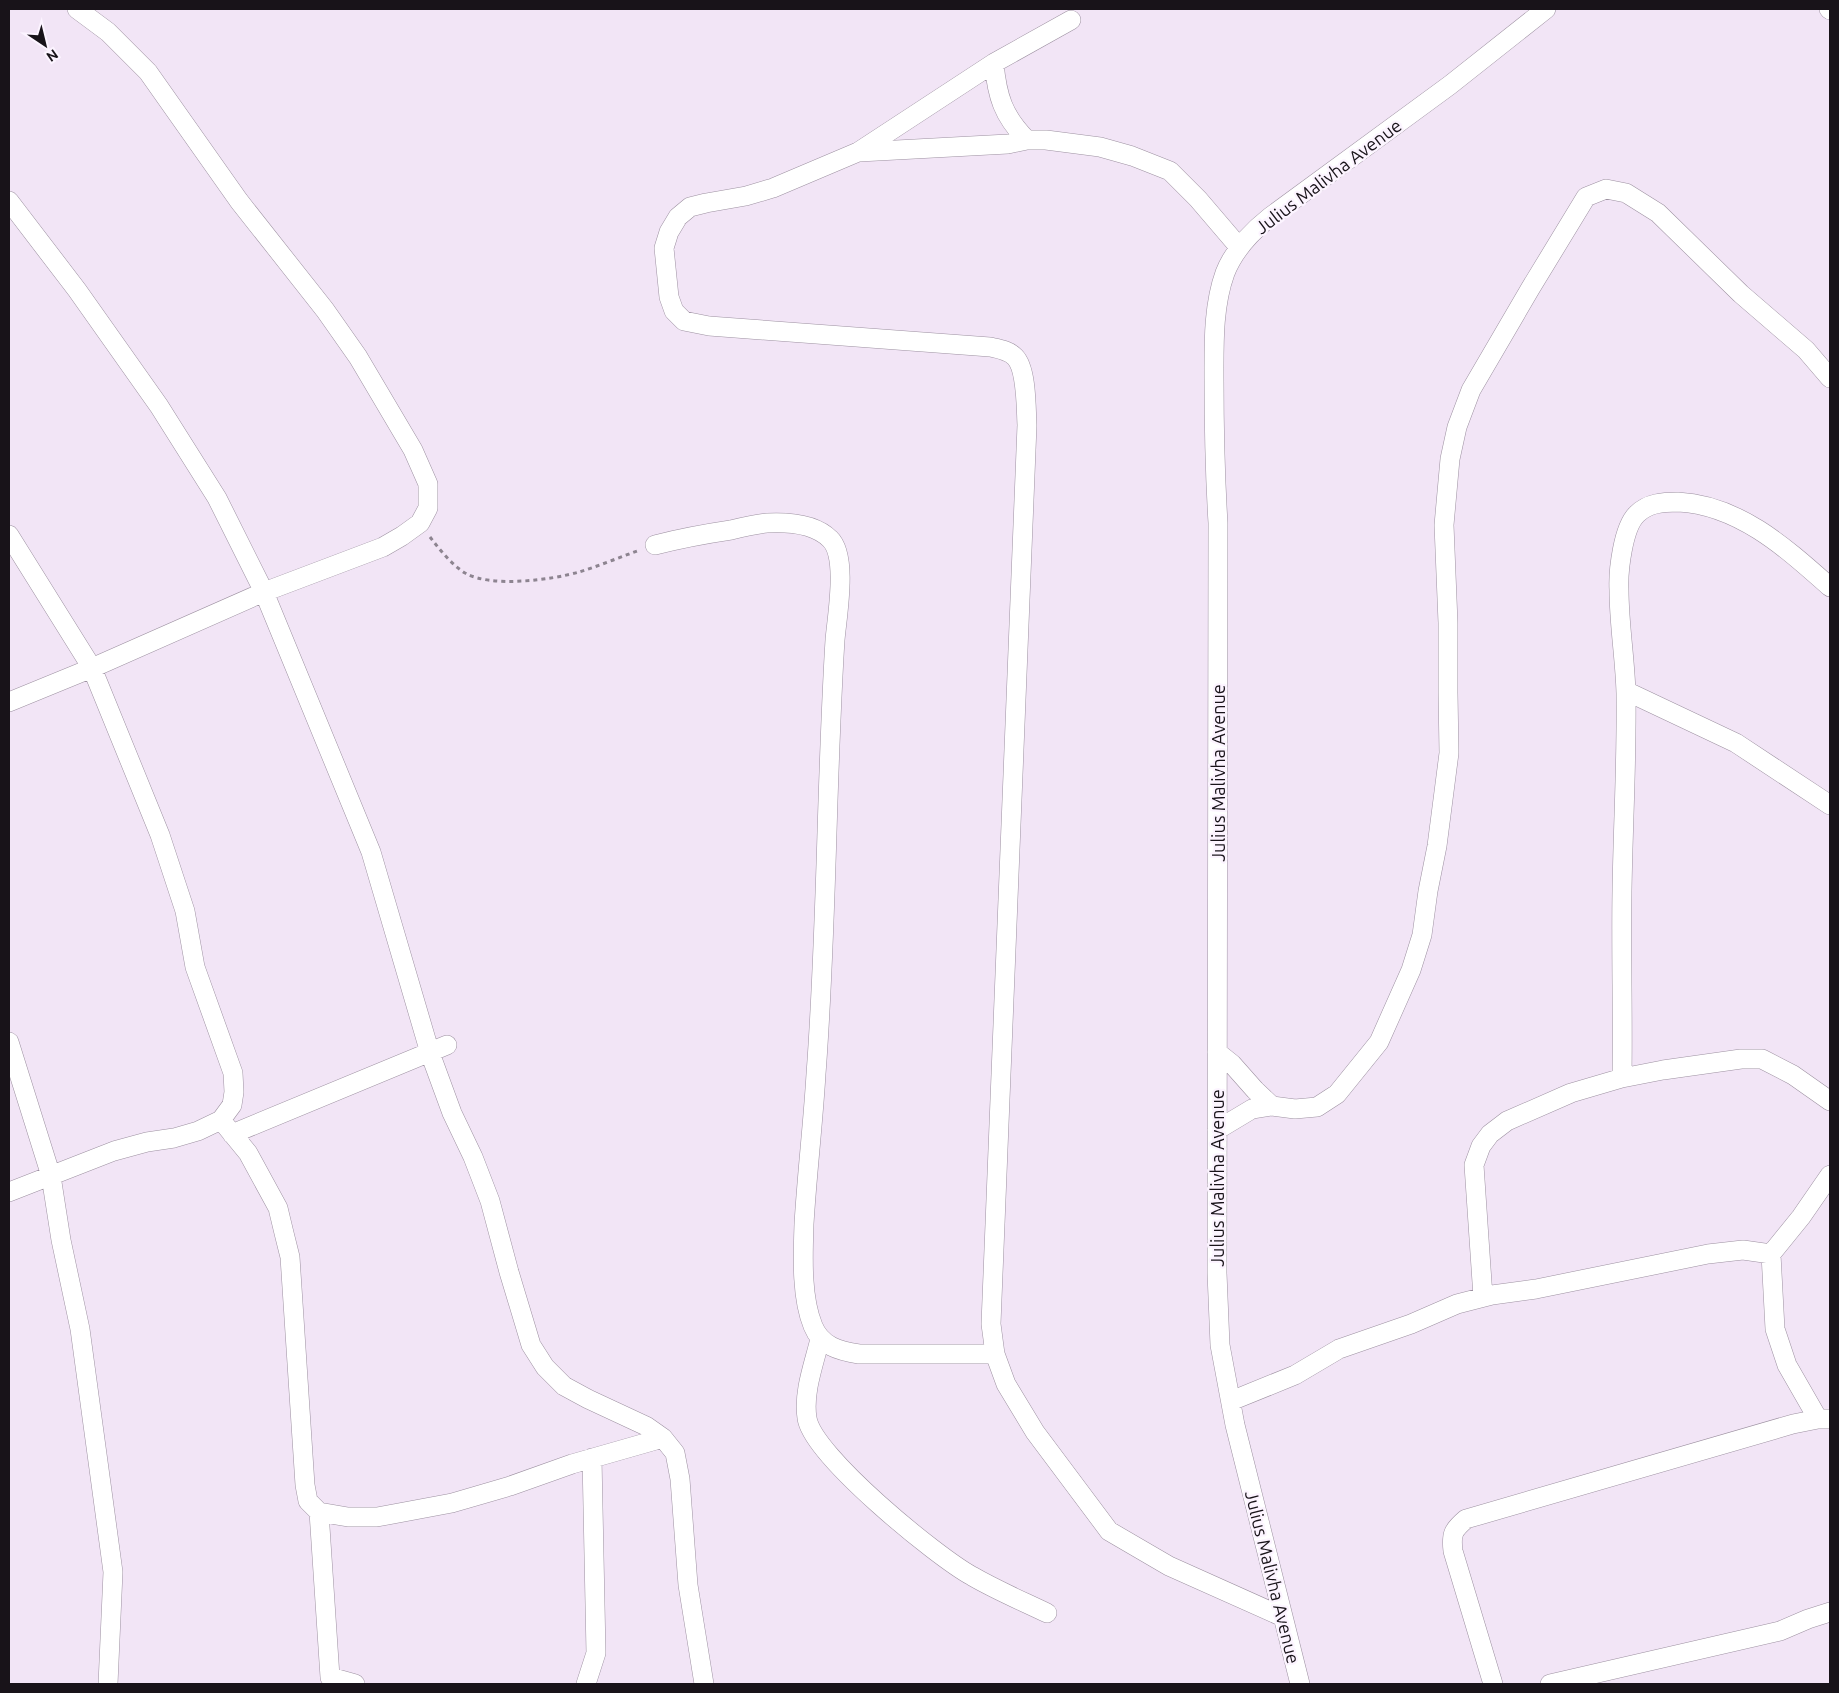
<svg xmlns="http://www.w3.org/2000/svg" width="1839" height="1693" viewBox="0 0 1839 1693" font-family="Ubuntu,sans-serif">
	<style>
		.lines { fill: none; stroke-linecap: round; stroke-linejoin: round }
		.minor-casing { stroke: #9d91a1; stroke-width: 20 }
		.path { stroke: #8d8490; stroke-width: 3; stroke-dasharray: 4 4; stroke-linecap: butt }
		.minor { stroke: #fff; stroke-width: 19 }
		.labels { text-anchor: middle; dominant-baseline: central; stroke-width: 4.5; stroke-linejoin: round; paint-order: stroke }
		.street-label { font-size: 18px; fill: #181319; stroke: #fcf4ff }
	</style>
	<rect width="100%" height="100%" fill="#f2e5f6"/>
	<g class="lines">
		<!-- minor casing -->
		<g class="minor-casing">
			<path id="minor" d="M1829,9L1830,10
				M1071,20L994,63L858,152L773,188L746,196L706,203L690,207L678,217L669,232L664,248L669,297L674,311L684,321L709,326L990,347C999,349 1008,350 1015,357C1027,369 1026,409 1027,425L991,1324L995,1354L1006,1384L1035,1432L1109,1531L1169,1566L1283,1617
				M994,63C997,96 1003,116 1027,140
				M859,152L1008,144L1027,140H1046L1100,147L1132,156L1170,171L1198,199L1239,247
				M9,201L77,290L159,406L217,498L264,592L371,852L430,1053L452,1113L473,1157L490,1201L509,1272L531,1345L545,1367L564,1386L588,1399L646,1426L663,1438L675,1453L680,1479L688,1585L704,1684
				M9,535L92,668L160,835L185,911L195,967L233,1073L234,1092L232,1105L221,1120L248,1153L278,1208L284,1233L290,1257L305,1485L308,1501L319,1512L348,1517H377L452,1503L510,1486L572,1464L663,1438
				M655,545C682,538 704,534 731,530C743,527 755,524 767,523C787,522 815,524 830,539C848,556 837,616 835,640C826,784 827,930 816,1074C813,1124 807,1174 804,1224C803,1255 801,1297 813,1326C821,1346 839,1351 859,1354H995
				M1626,691L1736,743L1830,805
				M9,702L92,668L264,592L383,547L402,536L420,523L428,508V484L413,450L358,357L325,310L239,201L148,72L108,32L77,9
				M9,1042L51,1176L61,1240L80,1329L113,1572L108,1684
				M1217,1052L1232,1064L1255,1090L1272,1106L1295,1109L1317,1107L1337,1094L1379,1042L1411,970L1422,935L1428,891L1437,846L1449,753L1448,693V623L1444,525L1450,459L1457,427L1471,390L1530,289L1586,197L1606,189L1626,193L1658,213L1741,294L1806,350L1830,378
				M1622,1078C1623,1016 1621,953 1622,891C1623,825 1627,759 1626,693C1625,658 1619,624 1619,590C1618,571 1623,527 1637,514C1648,503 1663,502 1678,502C1739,505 1786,548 1830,587
				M1217,1130L1252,1109L1272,1106
				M232,1134L447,1045
				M9,1192L114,1151L147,1142L174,1138L198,1131L221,1120
				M1771,1254L1801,1217L1830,1175
				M1483,1297L1474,1165L1481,1146L1490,1134L1507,1121L1571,1093L1622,1078L1663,1070L1741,1059H1762L1793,1075L1830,1101
				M820,1339C814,1364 803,1392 807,1418C812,1455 937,1557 972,1576C996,1590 1022,1601 1047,1613
				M1231,1401L1295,1375L1339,1349L1411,1324L1457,1304L1492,1295L1536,1289L1708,1254L1743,1250L1771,1254L1775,1329L1787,1365L1818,1419
				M319,1512L330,1677L355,1684
				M586,1684L596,1653L592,1458
				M1300,1684L1235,1425L1220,1345L1217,1273L1218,523C1215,475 1214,427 1214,378C1214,344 1213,306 1225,273C1234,250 1251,232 1270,217L1450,85L1546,9
				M1493,1684L1453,1551C1451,1534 1453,1530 1466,1519L1793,1424L1818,1419H1829
				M1550,1684L1780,1631L1808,1619L1830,1612"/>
		</g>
		<!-- path -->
		<path class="path" d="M430,537C440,550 451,564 465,573C491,588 551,580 579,572C599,566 620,557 640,550"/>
		<!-- minor -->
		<use href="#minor" class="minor"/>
	</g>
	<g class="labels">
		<!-- street labels -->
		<g class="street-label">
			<text transform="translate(1328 176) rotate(-37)">Julius Malivha Avenue</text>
			<text transform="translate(1218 773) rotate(-90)">Julius Malivha Avenue</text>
			<text transform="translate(1217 1178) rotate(-90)">Julius Malivha Avenue</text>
			<text transform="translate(1273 1577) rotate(76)">Julius Malivha Avenue</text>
		</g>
	</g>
	<!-- border -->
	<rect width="1839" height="1693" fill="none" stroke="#181319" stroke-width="20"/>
	<!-- north arrow -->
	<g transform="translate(45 45) rotate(145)" stroke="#fcf4ff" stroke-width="4" paint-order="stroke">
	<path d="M0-4L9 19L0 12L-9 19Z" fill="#181319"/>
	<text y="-8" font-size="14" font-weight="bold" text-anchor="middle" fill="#181319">N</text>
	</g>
</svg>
